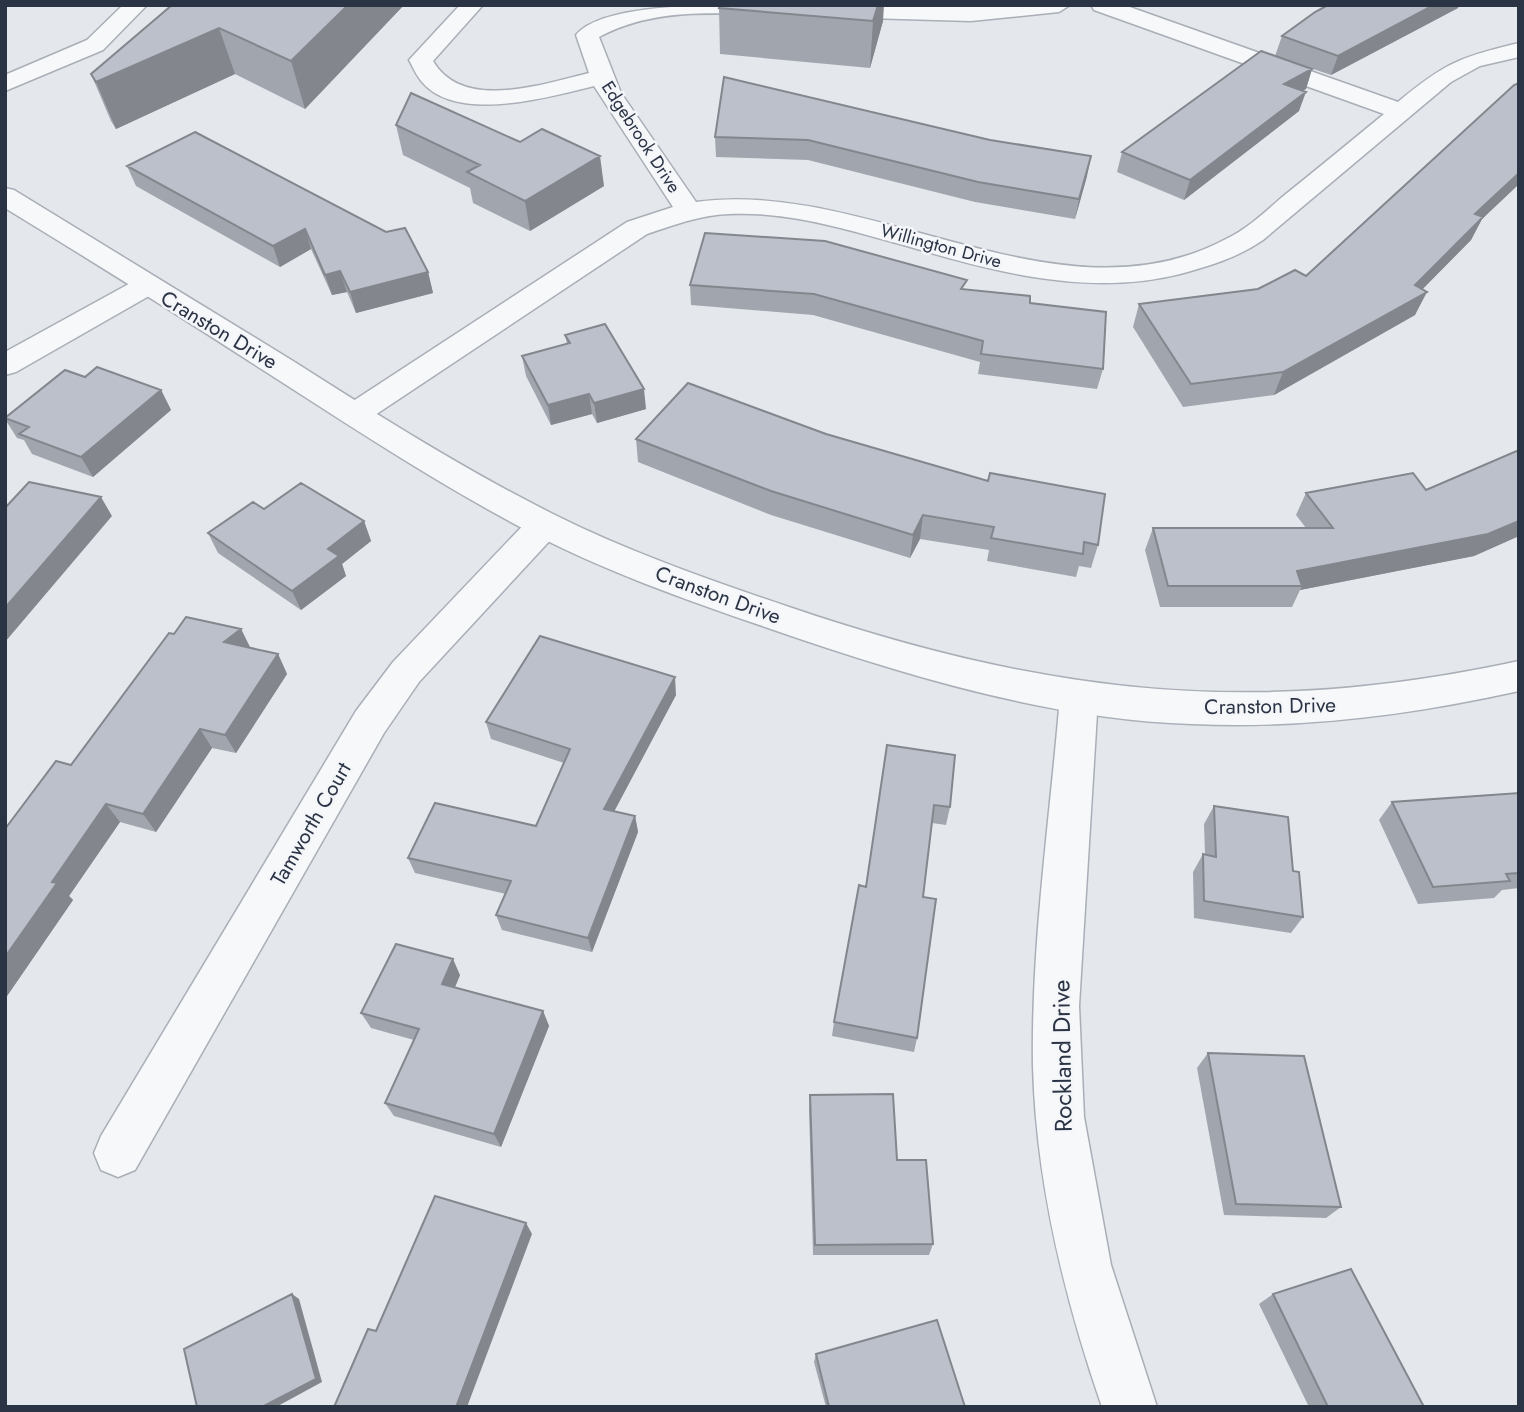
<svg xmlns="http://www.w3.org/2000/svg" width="1524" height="1412" viewBox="0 0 1524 1412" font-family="Jost,sans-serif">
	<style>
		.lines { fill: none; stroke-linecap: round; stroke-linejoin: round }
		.minor-casing { stroke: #a9aeb7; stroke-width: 3 }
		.tertiary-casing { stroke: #a9aeb7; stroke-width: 3 }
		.minor { fill: #f7f8fa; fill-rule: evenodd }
		.tertiary { fill: #f7f8fa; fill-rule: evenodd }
		.wall { fill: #a1a5ae }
		.shaded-wall { fill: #83868d }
		.building { fill: #bbc0ca; stroke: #83868d; stroke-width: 2 }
		.labels { text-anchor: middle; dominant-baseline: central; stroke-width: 5; stroke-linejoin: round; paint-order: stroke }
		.far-street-label { font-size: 18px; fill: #2b3445; stroke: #f4f6f9 }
		.street-label { font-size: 21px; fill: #2b3445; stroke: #f4f6f9 }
		.near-street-label { font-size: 24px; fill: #2b3445; stroke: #f4f6f9 }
	</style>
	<rect width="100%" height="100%" fill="#e4e7ec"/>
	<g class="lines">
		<!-- minor casing -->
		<g class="minor-casing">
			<path id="minor" d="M123,5H147L103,50L5,91V75L87,40Z
				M460,5H483L433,61C463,112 543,84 589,73L576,35C604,0 735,5 781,5L780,13L772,15C713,13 653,8 599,37L621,93L696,202C870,178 1060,328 1226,239C1247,229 1264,213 1281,198C1316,170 1350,142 1384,114L1094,10L1091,5H1124L1398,102C1445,63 1460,57 1519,43V57L1480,66L1451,82L1263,240C1237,258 1209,266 1180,274C1089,297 994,272 907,246C849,230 790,211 729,214C700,215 674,225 647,234L366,421L355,424L344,421L339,414L344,407L627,222L673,207L594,86C550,97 458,123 423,83C417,77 413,67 409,60Z
				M824,5H1070L1059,12L971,21L832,17L824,15L821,10Z
				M146,277L156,280L160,286L156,292L16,372L5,375V352L136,280Z
				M544,513L556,516L561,525L556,534L419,682L384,733L135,1170L118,1177L101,1170L94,1153L101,1136L356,711L393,662L532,516Z
				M1079,682L1093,686L1098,697L1079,1006L1084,1117L1111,1265L1157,1407H1102C1064,1297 1036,1183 1033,1066C1031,943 1050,819 1060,697L1065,686Z"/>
		</g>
		<!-- tertiary casing -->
		<g class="tertiary-casing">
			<path id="tertiary" d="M5,188L14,190C107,247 200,304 293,361C378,415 463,469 553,514C629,552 709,580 789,607C1046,694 1251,719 1519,661V691C1411,715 1303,729 1192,724C1047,719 904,675 768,628C684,599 601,570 524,529C433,481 349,425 263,370C178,315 92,261 5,208Z"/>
		</g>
		<!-- minor -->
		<use href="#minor" class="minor"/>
		<!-- tertiary -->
		<use href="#tertiary" class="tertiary"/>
	</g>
	<!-- wall -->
	<path class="wall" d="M172,5H404L305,109L235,74L116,129L111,121L91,74Z
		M1328,5H1459L1458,8L1331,75L1275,56L1282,36Z
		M719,8L883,21L870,68L720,54Z
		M1312,69L1306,89L1302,90L1299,111L1184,200L1117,172L1122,152Z
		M724,77L1087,176L1075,219L975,202L808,160L716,157L715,137Z
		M1519,83V184L1482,219L1471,240L1422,289L1415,315L1274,395L1183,407L1133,327L1139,304L1258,289L1306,276Z
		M396,125L604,186L530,231L473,203L470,188L403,155Z
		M127,166L428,272L433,293L356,313L347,292L332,295L311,249L280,267L136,186Z
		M690,285L966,289L1030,303L1103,369L1097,389L978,374L980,362L813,315L691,305Z
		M565,335L646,409L597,423L592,414L551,425L526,376L522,356L567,344Z
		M85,377L161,390L171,410L93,477L32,454L24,440L17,438L5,419V417Z
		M636,439L1098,545L1091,568L1079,566L1076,577L987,561L989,550L920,539L910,558L771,515L638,462Z
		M1519,450V536L1474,556L1300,590L1292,607H1160L1145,550L1153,528H1306L1296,515L1306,493L1426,490Z
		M264,509L364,521L371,541L342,564L346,576L301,610L218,553L208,533Z
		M241,629L250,648L278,654L287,674L236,753L212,748L156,832L120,822L69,896L73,900L5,999L71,765L174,634Z
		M676,695L614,811L635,816L638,832L592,952L502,930L496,915L506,894L415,873L408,858L536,826L564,763L491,739L486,722Z
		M887,745L950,807L946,825L932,823L923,897L917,1038L914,1052L832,1036L834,1022L866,887Z
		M1519,793V888L1502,890L1494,898L1418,904L1379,820L1392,802Z
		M1214,806L1293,871L1303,917L1291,933L1194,918L1193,872L1203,854L1205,855L1204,824Z
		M460,975L455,987L543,1011L549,1026L501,1147L394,1116L385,1103L414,1040L371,1028L361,1013Z
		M1208,1053L1341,1207L1326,1218L1224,1215L1197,1068Z
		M810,1095L897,1160L933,1244L929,1255H813L809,1108Z
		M1273,1294L1424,1407H1309L1259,1304Z
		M816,1354L965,1407H826L814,1362Z"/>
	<!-- shaded-wall -->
	<path class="shaded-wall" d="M348,5H404L305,109L291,61Z
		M878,5H884L883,21L870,68L873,21Z
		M1434,5H1459L1458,8L1331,75L1338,56Z
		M219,28L235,74L116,129L96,82Z
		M1312,69L1306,89L1278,104L1284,84Z
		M1306,92L1299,111L1184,200L1190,180Z
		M600,156L604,186L530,231L525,201Z
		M1091,156L1087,176L1075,219L1079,199Z
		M1519,173V184L1482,219L1471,240L1412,300L1427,292L1415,315L1274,395L1283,372L1415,285L1475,214Z
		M305,229L311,249L280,267L273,246Z
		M340,271L347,292L332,295L325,275Z
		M428,272L433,293L356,313L350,292Z
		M644,389L646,409L597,423L594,403Z
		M161,390L171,410L93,477L81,457Z
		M589,394L592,414L551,425L548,405Z
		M101,497L112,516L5,642V608Z
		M923,515L920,539L910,558L913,535Z
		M364,521L371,541L342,564L346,576L301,610L292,591L328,549Z
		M1519,521V536L1474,556L1300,590L1302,586L1297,571Z
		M241,629L251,649L224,642Z
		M278,654L287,674L236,753L225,735Z
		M675,677L676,695L607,825L604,809Z
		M200,729L212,748L156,832L143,814Z
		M106,804L120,822L69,896L73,900L5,999V957L52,882Z
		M635,816L638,832L592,952L588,938Z
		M453,959L460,975L450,999L442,984Z
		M543,1011L549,1026L501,1147L494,1134Z
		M526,1223L532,1234L467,1407H456Z
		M292,1294L299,1299L322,1382L276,1407H262Z"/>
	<!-- building -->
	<path class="building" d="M172,5H348L291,61L219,28L96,82L91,74Z
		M720,5H878L873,21L719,8Z
		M1328,5H1434L1338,56L1282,36L1315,12Z
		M1261,51L1312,69L1284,84L1306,92L1190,180L1122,152Z
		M724,77L990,140L1091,156L1079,199L978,182L808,140L715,137Z
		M1519,83V173L1475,214L1483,217L1415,285L1427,292L1283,372L1191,384L1139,304L1258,289L1295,270L1306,276L1514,85Z
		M411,93L520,142L542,129L600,156L525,201L467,172L480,165L396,125Z
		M195,132L386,232L405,228L428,272L350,292L340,271L325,275L305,229L273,246L127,166Z
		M705,233L825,241L967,280L961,289L1030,296V303L1106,312L1103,369L981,354L983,341L814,294L690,285Z
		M605,324L644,389L594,403L589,394L548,405L522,356L570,343L565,335Z
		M97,367L161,390L81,457L19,434L29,427L5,418L65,370L85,377Z
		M688,383L826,434L988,481L990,473L1105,494L1098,545L1084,542L1083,554L991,538L994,527L923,515L913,535L771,491L636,439Z
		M1519,450V521L1488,534L1297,571L1302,586H1168L1153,528H1333L1306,493L1413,473L1426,490Z
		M29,482L101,497L5,608V508Z
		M301,483L364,521L328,549L339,556L292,591L208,533L253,502L264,509Z
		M186,617L241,629L224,642L278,654L225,735L200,729L143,814L106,804L52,882L57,883L5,957V829L56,761L71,765L169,633L174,634Z
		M540,636L675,677L604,809L635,816L588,938L496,915L511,881L408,858L435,803L536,826L570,749L486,722Z
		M887,745L955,755L950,807L934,805L923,897L936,899L917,1038L834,1022L859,885L866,887Z
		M1519,793V873L1506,874L1510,881L1433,887L1392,802Z
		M1214,806L1288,817L1293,871L1299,872L1303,917L1204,901L1203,854L1216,857Z
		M396,944L453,959L442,984L543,1011L494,1134L385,1103L419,1029L361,1013Z
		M1208,1053L1304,1056L1341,1207L1236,1204Z
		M893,1094L897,1160H926L933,1244L815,1245L810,1095Z
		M435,1196L526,1223L456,1407H334L368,1329L376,1331Z
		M1351,1269L1424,1407H1328L1273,1294Z
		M292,1294L316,1379L262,1407H197L184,1349Z
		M937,1320L965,1407H829L816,1354Z"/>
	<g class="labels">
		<!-- far-street labels -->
		<g class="far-street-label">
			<text transform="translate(641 137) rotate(57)">Edgebrook Drive</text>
			<text transform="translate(941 246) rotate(15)">Willington Drive</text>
		</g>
		<!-- street labels -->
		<g class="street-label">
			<text transform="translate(219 330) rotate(31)">Cranston Drive</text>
			<text transform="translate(718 595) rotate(20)">Cranston Drive</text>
			<text transform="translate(1270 706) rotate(-1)">Cranston Drive</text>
			<text transform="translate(311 824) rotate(-60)">Tamworth Court</text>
		</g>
		<!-- near-street labels -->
		<g class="near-street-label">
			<text transform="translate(1062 1056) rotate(-91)">Rockland Drive</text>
		</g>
	</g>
	<!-- border -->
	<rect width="1524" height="1412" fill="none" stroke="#2b3445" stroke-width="14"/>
</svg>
